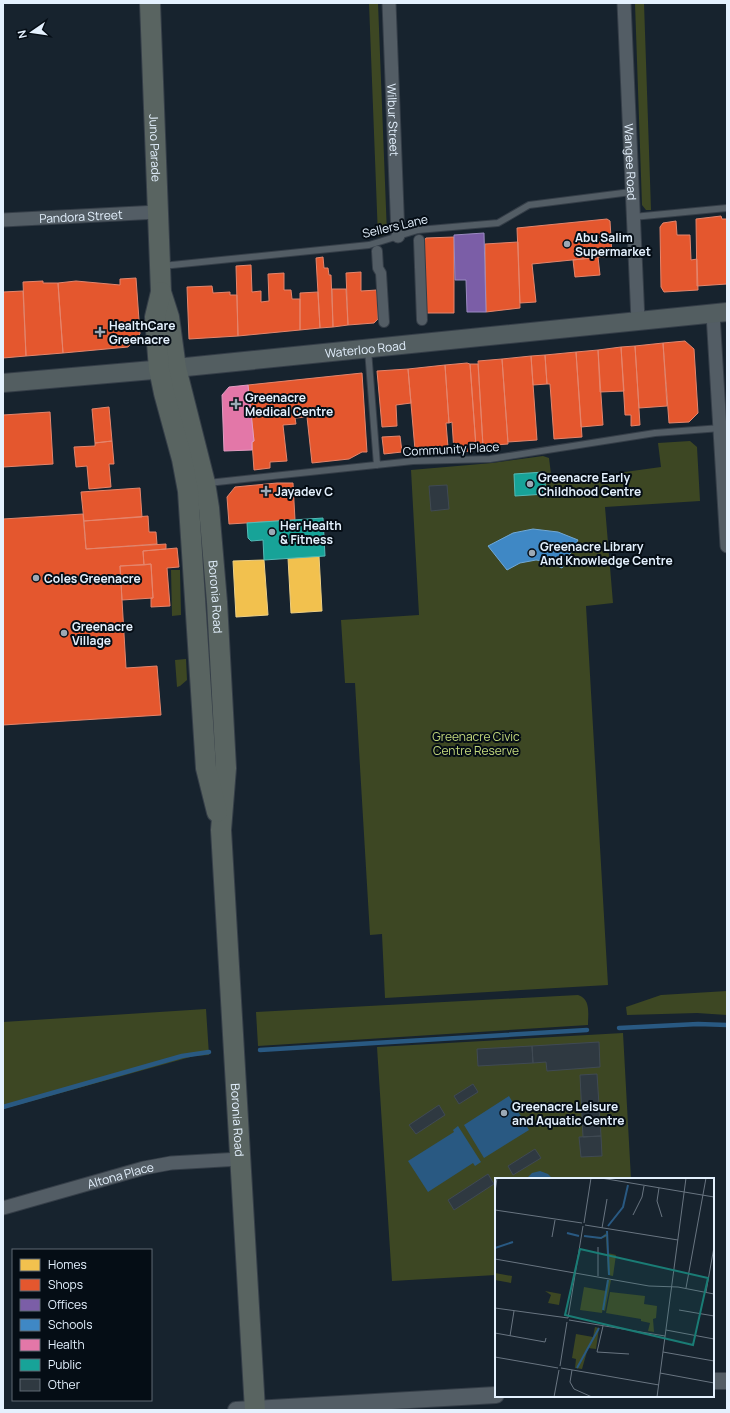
<svg xmlns="http://www.w3.org/2000/svg" width="730" height="1413" viewBox="0 0 730 1413" font-family="Manrope,sans-serif">
	<style>
		.green { fill: #3d4723 }
		.water { fill: #295982 }
		.homes { fill: #f2c14e; stroke: #eecf83 }
		.shops { fill: #e4572e; stroke: #e4856c }
		.offices { fill: #7b5ea7; stroke: #9a8ac1 }
		.schools { fill: #3f88c5; stroke: #70a8d6 }
		.health { fill: #e377a8; stroke: #e39cc2 }
		.public { fill: #17a398; stroke: #54bab7 }
		.lines { fill: none; stroke-linecap: round; stroke-linejoin: round }
		.stream { stroke: #295982; stroke-width: 4.5 }
		.building { fill: #2f3941; stroke: #404a53 }
		.service-casing { stroke: #353e48; stroke-width: 8 }
		.pedestrian-casing { stroke: #353e48; stroke-width: 12 }
		.minor-casing { stroke: #353e48; stroke-width: 15 }
		.tertiary-casing { stroke: #353e48; stroke-width: 18 }
		.secondary-casing { stroke: #353e48; stroke-width: 20 }
		.primary-casing { stroke: #353e48; stroke-width: 22 }
		.service { stroke: #535d65; stroke-width: 6 }
		.pedestrian { stroke: #535d65; stroke-width: 10 }
		.minor { stroke: #535d65; stroke-width: 13 }
		.tertiary { stroke: #535d65; stroke-width: 16 }
		.secondary { stroke: #535e61; stroke-width: 18 }
		.primary { stroke: #596461; stroke-width: 20 }
		.poi-dot { fill: #9ca9b5; stroke: #050d15; stroke-width: 1.5 }
		.labels { text-anchor: middle; dominant-baseline: central; stroke-width: 4; stroke-linejoin: round; paint-order: stroke }
		.street-label { font-size: 12px; fill: #e4f1fe; stroke: #050d15 }
		.poi-label { font-size: 12px; font-weight: bold; fill: #e4f1fe; stroke: #050d15; text-anchor: start }
		.park-label { font-size: 12px; fill: #c4d97d; stroke: #050d15 }
		.inset-river { fill: none; stroke: #295982; stroke-width: 2 }
		.inset-road { fill: none; stroke: #697581; stroke-width: 1 }
		.view { fill: #1a7c75; fill-opacity: 0.15; stroke: #1a7c75; stroke-width: 2 }
		.inset-edge { fill: none; stroke: #e4f1fe; stroke-width: 2 }
	</style>
	<rect width="100%" height="100%" fill="#17232e"/>
	<!-- green -->
	<path class="green" d="M369,3H378L387,234L378,237Z
		M635,3H644L651,210H646L642,205Z
		M690,441L697,447L700,501L605,507L613,603L586,606L608,985L385,998L382,934L370,935L355,683H345L341,620L419,615L411,470L492,463L543,456L549,458L552,482L661,467L658,443Z
		M171,570H180L181,615L172,616Z
		M186,659L187,680L180,686L177,687L175,660Z
		M727,991V1015L697,1013L627,1015L626,1007L661,995Z
		M578,995C591,999 588,1014 588,1025L258,1046L256,1012Z
		M206,1009L209,1055L194,1056L3,1109V1022Z
		M623,1033L631,1179H496V1275L392,1281L377,1047Z"/>
	<!-- water -->
	<path class="water" d="M509,1096L529,1130L484,1158L464,1125Z
		M458,1126L481,1162L475,1166L473,1163L428,1192L408,1161L454,1132L453,1130Z
		M540,1171L548,1174L553,1179H526L532,1173Z"/>
	<!-- homes -->
	<path class="homes" d="M319,556L322,611L291,613L288,558Z
		M264,560L268,615L236,617L233,561Z"/>
	<!-- shops -->
	<path class="shops" d="M721,216L722,219H727V284L697,286L696,219Z
		M607,219L610,221L612,256L532,264L536,302L520,303L517,228Z
		M676,221L677,235H690L691,260L697,259L698,290L664,292L661,287L660,227L663,223Z
		M454,237V313H425L423,242L426,238Z
		M518,242L520,308L486,312L485,244Z
		M323,257L324,268H328L329,275H331L333,327L320,328L316,258Z
		M598,257L600,275L575,277L573,260Z
		M251,265L252,292L261,291V302L269,301L268,274L284,273V290H291L292,299H300V330L238,336L236,266Z
		M361,272V291L377,290L378,319L374,323L348,325L346,273Z
		M136,278L140,334L128,347L63,353L58,283L76,281L120,285V279Z
		M43,281V283H58L63,353L26,356L23,282Z
		M212,286L213,293L230,292V295H237L238,336L189,339L187,287Z
		M332,289H346L348,325L333,327Z
		M23,291L26,356L3,358V292Z
		M318,292L320,328L300,330V293Z
		M685,341L694,349L698,413L689,422L669,423L663,343Z
		M663,343L667,406L639,408L635,346Z
		M635,346L640,425L631,426V415H625L621,347Z
		M621,347L624,391L600,392L598,350Z
		M598,350L603,425L581,427L576,352Z
		M576,352L582,437L554,439L550,384H547L545,355Z
		M545,355L547,384L533,385L531,356Z
		M531,356L537,440L508,442L502,359Z
		M502,359L508,444L483,446L478,361Z
		M467,363L470,364L476,447L473,451L454,452L452,422L449,423L445,365Z
		M470,364H478L483,446L476,447Z
		M445,365L449,423H446L448,447L415,450L408,369Z
		M408,369L411,403L396,405L397,426L382,427L377,371Z
		M362,373L367,452H362L349,459L312,463L307,417L295,418L296,424L283,425L287,461L270,462V468L254,470L252,442L254,441L248,385Z
		M109,407L112,441L95,443L92,409Z
		M50,412L53,464L3,467V415Z
		M400,436L402,452L384,454L382,437Z
		M112,441L114,464H109L111,487L89,489L87,466L76,467L74,447L95,446V443Z
		M277,483H293L295,520L229,524L227,497L235,487Z
		M140,488L142,517L84,521L81,492Z
		M83,514L86,549L166,544V549L143,551L144,565L120,566L126,668L157,666L161,715L3,725V519Z
		M148,516L149,532H156L157,544L86,549L84,521Z
		M177,548L179,567L167,568L170,606L151,607V598H153L151,564L144,565L143,551Z
		M151,564L153,598L122,600L120,566Z"/>
	<!-- offices -->
	<path class="offices" d="M484,233L486,312H467L466,280H455L454,235Z"/>
	<!-- schools -->
	<path class="schools" d="M533,529L558,532L578,540L562,568L550,562L536,560L520,563L507,570L488,546L513,533Z"/>
	<!-- health -->
	<path class="health" d="M248,385L254,441L252,442V450L224,451L222,395L229,387Z"/>
	<!-- public -->
	<path class="public" d="M544,472L546,494L515,496L514,474Z
		M323,518L325,556L264,560L263,540L251,541L248,538L247,523Z"/>
	<g class="lines">
		<!-- stream -->
		<path class="stream" d="M619,1028L698,1024L727,1025
			M260,1050L587,1030
			M3,1107L182,1056L209,1052"/>
	</g>
	<!-- building -->
	<path class="building" d="M447,485L449,509L431,511L429,486Z
		M599,1042L600,1067L547,1071L546,1062L533,1063L532,1046Z
		M532,1046L533,1063L478,1066L477,1049Z
		M597,1074L601,1136L583,1137L580,1075Z
		M473,1084L478,1092L459,1104L454,1096Z
		M439,1105L445,1115L416,1134L409,1125Z
		M601,1136L602,1156L581,1157L579,1137Z
		M535,1149L541,1158L513,1175L508,1166Z
		M488,1174L494,1184L454,1210L448,1200Z"/>
	<g class="lines">
		<!-- service casing -->
		<g class="service-casing">
			<path id="service" d="M633,217L727,208
				M162,266L369,245L418,230L498,223L529,205L631,192
				M368,350L377,465
				M208,483L413,461L490,459L655,433L721,428"/>
		</g>
		<!-- pedestrian casing -->
		<g class="pedestrian-casing">
			<path id="pedestrian" d="M419,240L422,320
				M377,251L378,268L381,273L384,322"/>
		</g>
		<!-- minor casing -->
		<g class="minor-casing">
			<g id="minor">
				<path id="s1" d="M389,3L398,236"/>
				<path id="s2" d="M624,3L638,321"/>
				<path id="s3" d="M3,220L158,212"/>
				<path d="M713,314L727,546"/>
				<path id="s4" d="M3,1208L144,1168L171,1163L240,1159"/>
			</g>
		</g>
		<!-- tertiary casing -->
		<g class="tertiary-casing">
			<path id="tertiary" d="M713,1381H727
				M236,1410L496,1395"/>
		</g>
		<!-- secondary casing -->
		<g class="secondary-casing">
			<g id="secondary">
				<path id="s5" d="M3,383L176,368L727,312"/>
			</g>
		</g>
		<!-- primary casing -->
		<g class="primary-casing">
			<g id="primary">
				<path id="s6" d="M150,3L161,292L169,317L176,368L205,483L209,508L217,602L226,768L221,830L255,1410"/>
				<path d="M161,292L155,317L159,369L164,393L182,459L188,491L206,768L217,812"/>
			</g>
		</g>
		<!-- service -->
		<use href="#service" class="service"/>
		<!-- pedestrian -->
		<use href="#pedestrian" class="pedestrian"/>
		<!-- minor -->
		<use href="#minor" class="minor"/>
		<!-- tertiary -->
		<use href="#tertiary" class="tertiary"/>
		<!-- secondary -->
		<use href="#secondary" class="secondary"/>
		<!-- primary -->
		<use href="#primary" class="primary"/>
	</g>
	<!-- markers -->
	<g class="poi-dot">
		<circle cx="567" cy="244" r="4"/>
		<path d="M98 326h4v4h4v4h-4v4h-4v-4h-4v-4h4z"/>
		<path d="M234 398h4v4h4v4h-4v4h-4v-4h-4v-4h4z"/>
		<circle cx="530" cy="484" r="4"/>
		<path d="M264 485h4v4h4v4h-4v4h-4v-4h-4v-4h4z"/>
		<circle cx="272" cy="532" r="4"/>
		<circle cx="532" cy="553" r="4"/>
		<circle cx="36" cy="578" r="4"/>
		<circle cx="64" cy="633" r="4"/>
		<circle cx="504" cy="1113" r="4"/>
	</g>
	<g class="labels">
		<!-- street labels -->
		<g class="street-label">
			<text stroke="none"><textPath href="#s1" startOffset="117">Wilbur Street</textPath></text>
			<text stroke="none"><textPath href="#s6" startOffset="145">Juno Parade</textPath></text>
			<text stroke="none"><textPath href="#s2" startOffset="159">Wangee Road</textPath></text>
			<text stroke="none"><textPath href="#s3" startOffset="78">Pandora Street</textPath></text>
			<text transform="translate(395 226) rotate(-13)">Sellers Lane</text>
			<text stroke="none"><textPath href="#s5" startOffset="364">Waterloo Road</textPath></text>
			<text transform="translate(451 449) rotate(-3)">Community Place</text>
			<text stroke="none"><textPath href="#s6" startOffset="600">Boronia Road</textPath></text>
			<text stroke="none"><textPath href="#s6" startOffset="1124">Boronia Road</textPath></text>
			<text stroke="none"><textPath href="#s4" startOffset="122">Altona Place</textPath></text>
		</g>
		<!-- poi labels -->
		<g class="poi-label">
			<text x="575" y="237">Abu Salim<tspan x="575" dy="14">Supermarket</tspan></text>
			<text x="109" y="325">HealthCare<tspan x="109" dy="14">Greenacre</tspan></text>
			<text x="245" y="397">Greenacre<tspan x="245" dy="14">Medical Centre</tspan></text>
			<text x="538" y="477">Greenacre Early<tspan x="538" dy="14">Childhood Centre</tspan></text>
			<text x="275" y="491">Jayadev C</text>
			<text x="280" y="525">Her Health<tspan x="280" dy="14">&amp; Fitness</tspan></text>
			<text x="540" y="546">Greenacre Library<tspan x="540" dy="14">And Knowledge Centre</tspan></text>
			<text x="44" y="578">Coles Greenacre</text>
			<text x="72" y="626">Greenacre<tspan x="72" dy="14">Village</tspan></text>
			<text x="512" y="1106">Greenacre Leisure<tspan x="512" dy="14">and Aquatic Centre</tspan></text>
		</g>
		<!-- park labels -->
		<g class="park-label">
			<text x="476" y="736">Greenacre Civic<tspan x="476" dy="14">Centre Reserve</tspan></text>
		</g>
	</g>
	<!-- overview -->
	<g transform="translate(495 1178)">
		<rect width="219" height="219" fill="#17232e"/>
		<path d="M113,53V75L121,77L118,98L113,97L111,59L105,61L89,58L106,60ZM0,95L17,98L16,105L0,102ZM113,102H116L110,133L108,132ZM89,109L111,113L107,135L85,132ZM50,113L66,116L64,127L53,125L56,117ZM115,114L150,118L149,126L162,128L161,140L158,141L159,154L153,153L155,145L146,143V141L111,135ZM100,149L104,150L101,171L93,170L87,191L80,190L81,181L77,180L81,156L98,159Z" fill="#3d4723"/>
		<path class="inset-river" d="M113,48L128,29L133,7M112,53L114,97M72,55L84,58M89,58L106,60L111,57M0,70L18,64M108,132L113,102M82,190L104,150"/>
		<path class="inset-road" d="M106,0L219,19M164,10L162,23L167,39M0,14L2,0M0,32L87,45M138,37L147,19L149,8M89,45L96,0M90,47L183,62M107,50L112,21M57,59L60,42M0,81L154,108L183,109L219,116M103,98V69M191,110L211,0M211,114L219,69M0,130L73,140M184,132L219,138M73,140L88,48M74,142L170,158M108,148L102,174L134,176M171,152L219,161M0,155L50,164L51,160M15,158L19,133M168,174L219,183M0,179L63,190M65,188L72,144M66,190L164,207M77,192L75,204L79,211L97,219M165,195L219,205M59,219L64,192M162,219L191,0"/>
		<path class="view" d="M85,71L213,100L198,167L70,137Z"/>
		<rect width="219" height="219" class="inset-edge"/>
	</g>
	<!-- border -->
	<rect width="730" height="1413" fill="none" stroke="#e4f1fe" stroke-width="8"/>
	<!-- legend -->
	<rect x="12" y="1249" width="140" height="152" fill="#050d15" stroke="#5e6872"/>
	<rect x="20" y="1259" width="20" height="12" fill="#f2c14e" stroke="#5e6872"/>
	<text x="48" y="1269" font-size="12" fill="#e4f1fe">Homes</text>
	<rect x="20" y="1279" width="20" height="12" fill="#e4572e" stroke="#5e6872"/>
	<text x="48" y="1289" font-size="12" fill="#e4f1fe">Shops</text>
	<rect x="20" y="1299" width="20" height="12" fill="#7b5ea7" stroke="#5e6872"/>
	<text x="48" y="1309" font-size="12" fill="#e4f1fe">Offices</text>
	<rect x="20" y="1319" width="20" height="12" fill="#3f88c5" stroke="#5e6872"/>
	<text x="48" y="1329" font-size="12" fill="#e4f1fe">Schools</text>
	<rect x="20" y="1339" width="20" height="12" fill="#e377a8" stroke="#5e6872"/>
	<text x="48" y="1349" font-size="12" fill="#e4f1fe">Health</text>
	<rect x="20" y="1359" width="20" height="12" fill="#17a398" stroke="#5e6872"/>
	<text x="48" y="1369" font-size="12" fill="#e4f1fe">Public</text>
	<rect x="20" y="1379" width="20" height="12" fill="#2f3941" stroke="#5e6872"/>
	<text x="48" y="1389" font-size="12" fill="#e4f1fe">Other</text>
	<!-- north arrow -->
	<g transform="translate(32 32) rotate(257)" stroke="#050d15" stroke-width="3" paint-order="stroke">
	<path d="M0-3L7 15L0 10L-7 15Z" fill="#e4f1fe"/>
	<text y="-6" font-size="11" font-weight="bold" text-anchor="middle" fill="#e4f1fe">N</text>
	</g>
</svg>
